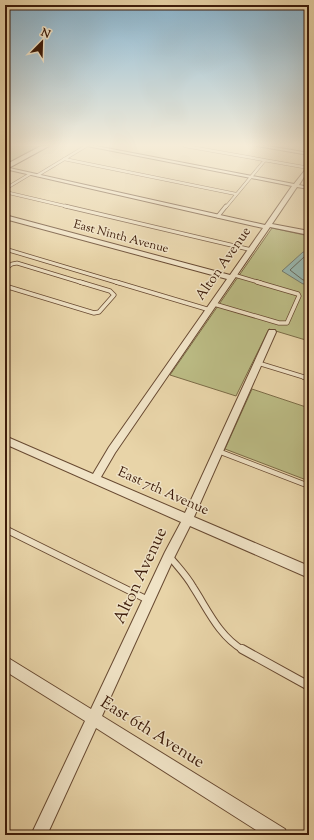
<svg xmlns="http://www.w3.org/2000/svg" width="314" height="840" viewBox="0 0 314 840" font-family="'Sorts Mill Goudy',serif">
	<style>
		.green { fill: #bbbb84; stroke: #7c6c47 }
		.water { fill: #98b7af; stroke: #74796d }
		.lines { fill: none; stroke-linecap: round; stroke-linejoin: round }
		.shore { stroke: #6a6a5c; stroke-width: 1 }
		.lane-far5-casing { stroke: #684a32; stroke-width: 3.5 }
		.lane-far4-casing { stroke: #684a32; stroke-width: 4.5 }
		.lane-far3-casing { stroke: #684a32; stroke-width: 5 }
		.lane-far2-casing { stroke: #684a32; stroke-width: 6 }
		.lane-far1-casing { stroke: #684a32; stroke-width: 8 }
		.lane-casing { stroke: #684a32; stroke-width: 10 }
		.street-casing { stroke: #684a32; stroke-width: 2 }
		.secondary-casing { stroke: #3d1c0a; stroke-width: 2 }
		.lane-far5 { stroke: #f0e3c6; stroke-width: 2.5 }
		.lane-far4 { stroke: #f0e3c6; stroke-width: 3 }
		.lane-far3 { stroke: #f0e3c6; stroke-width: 3.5 }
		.lane-far2 { stroke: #f0e3c6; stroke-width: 4.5 }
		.lane-far1 { stroke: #f0e3c6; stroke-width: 6 }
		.lane { stroke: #f0e3c6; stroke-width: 8 }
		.street { fill: #f0e3c6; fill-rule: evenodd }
		.secondary { fill: #f0e3c6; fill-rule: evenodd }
		.labels { text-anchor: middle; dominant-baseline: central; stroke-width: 3; stroke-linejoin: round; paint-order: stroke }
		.far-street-label { font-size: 12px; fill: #3d1c0a; stroke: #f0e3c6 }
		.street-label { font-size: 14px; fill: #3d1c0a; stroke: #f0e3c6 }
		.near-street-label { font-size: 17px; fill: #3d1c0a; stroke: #f0e3c6 }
	</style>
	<rect width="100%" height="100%" fill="#e8d4a8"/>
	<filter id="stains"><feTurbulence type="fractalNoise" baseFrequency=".005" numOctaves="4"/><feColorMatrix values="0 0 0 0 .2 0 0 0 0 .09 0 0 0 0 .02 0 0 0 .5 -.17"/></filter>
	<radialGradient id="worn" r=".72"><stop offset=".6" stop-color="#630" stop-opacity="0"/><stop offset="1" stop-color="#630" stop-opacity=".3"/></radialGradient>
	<!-- green -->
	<path class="green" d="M5,146H42L5,165Z
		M272,228L309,236V341L269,329L236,396L170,375Z
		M252,389L309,408V481L225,449Z"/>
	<!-- water -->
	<path class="water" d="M303,252H309V283L303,284L282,271Z"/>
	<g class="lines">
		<!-- shore -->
		<path class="shore" d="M309,256L304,257L290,270L303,280L309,279"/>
		<!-- lane-far5 casing -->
		<g class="lane-far5-casing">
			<path id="lane-far5" d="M185,146L309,168
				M64,159L236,194
				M38,175L86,146
				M5,189L30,174
				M5,192L69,207
				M226,207L265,160"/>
		</g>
		<!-- lane-far4 casing -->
		<g class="lane-far4-casing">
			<path id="lane-far4" d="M65,206L252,250
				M218,216L226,206
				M5,249L119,283
				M5,269L12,264L17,263L83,283
				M234,275L261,283"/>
		</g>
		<!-- lane-far3 casing -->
		<g class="lane-far3-casing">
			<path id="lane-far3" d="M116,282L210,310
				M5,286L94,313L99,312L114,295L110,291L80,282
				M214,304L279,323H287L299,296L298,294L257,282
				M258,363L307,378"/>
		</g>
		<!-- lane-far2 casing -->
		<g class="lane-far2-casing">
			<path id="lane-far2" d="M304,377L309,379
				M218,451L309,486"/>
		</g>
		<!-- lane-far1 casing -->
		<g class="lane-far1-casing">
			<path id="lane-far1" d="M5,529L148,600
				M170,557C178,567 187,576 193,587C208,610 219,636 243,650"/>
		</g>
		<!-- lane casing -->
		<g class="lane-casing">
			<path id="lane" d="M242,649L309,686"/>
		</g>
		<!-- street casing -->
		<g class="street-casing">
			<path id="street" d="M87,146H96L294,184L309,165V169L299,185L309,187V189L297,187L272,224L309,231V235L270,227L115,453L101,477L185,513L268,332L269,330H275L276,332L194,517L309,566V578L190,526L173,560L102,716L285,829L287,835H264L96,728L47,835H31L85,721L5,671V656L91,709L165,552L181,522L5,444V436L93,474L109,447L227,279L5,219V215L230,275L263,228L5,169V167L265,225L292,186Z
				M257,146H268L309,153V155Z"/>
		</g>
		<!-- secondary casing -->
		<g class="secondary-casing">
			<path id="secondary" d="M41,146H49L5,170V165Z"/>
		</g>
		<!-- lane-far5 -->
		<use href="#lane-far5" class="lane-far5"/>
		<!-- lane-far4 -->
		<use href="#lane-far4" class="lane-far4"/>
		<!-- lane-far3 -->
		<use href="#lane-far3" class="lane-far3"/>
		<!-- lane-far2 -->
		<use href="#lane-far2" class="lane-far2"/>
		<!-- lane-far1 -->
		<use href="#lane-far1" class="lane-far1"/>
		<!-- lane -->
		<use href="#lane" class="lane"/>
		<!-- street -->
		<use href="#street" class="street"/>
		<!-- secondary -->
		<use href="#secondary" class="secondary"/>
	</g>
	<!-- sky -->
	<linearGradient id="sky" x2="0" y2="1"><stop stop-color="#88b5d1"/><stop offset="0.55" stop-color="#f5ecd8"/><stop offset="1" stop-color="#f5ecd8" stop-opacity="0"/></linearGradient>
	<rect width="314" height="264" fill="url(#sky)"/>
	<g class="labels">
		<!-- far-street labels -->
		<g class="far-street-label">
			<text transform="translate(121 237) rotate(15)">East Ninth Avenue</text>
		</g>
		<!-- street labels -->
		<g class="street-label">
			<text transform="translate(224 264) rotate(-55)">Alton Avenue</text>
			<text transform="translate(163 492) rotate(24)">East 7th Avenue</text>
		</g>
		<!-- near-street labels -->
		<g class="near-street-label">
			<text transform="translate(141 576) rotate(-65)">Alton Avenue</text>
			<text transform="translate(152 733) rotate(32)">East 6th Avenue</text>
		</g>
	</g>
	<!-- margin -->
	<rect width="314" height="840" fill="none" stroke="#e8d4a8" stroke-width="20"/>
	<rect x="6" y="6" width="302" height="828" fill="none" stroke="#3d1c0a" stroke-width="2"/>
	<rect x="10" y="10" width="294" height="820" fill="none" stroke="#3d1c0a"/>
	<!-- north arrow -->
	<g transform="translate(42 42) rotate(23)" stroke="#f0e3c6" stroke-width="3" paint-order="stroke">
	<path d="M0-3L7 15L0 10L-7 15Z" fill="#3d1c0a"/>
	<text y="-6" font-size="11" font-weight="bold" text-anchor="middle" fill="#3d1c0a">N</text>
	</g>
	<rect width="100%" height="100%" filter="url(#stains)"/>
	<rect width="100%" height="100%" fill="url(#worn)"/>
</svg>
